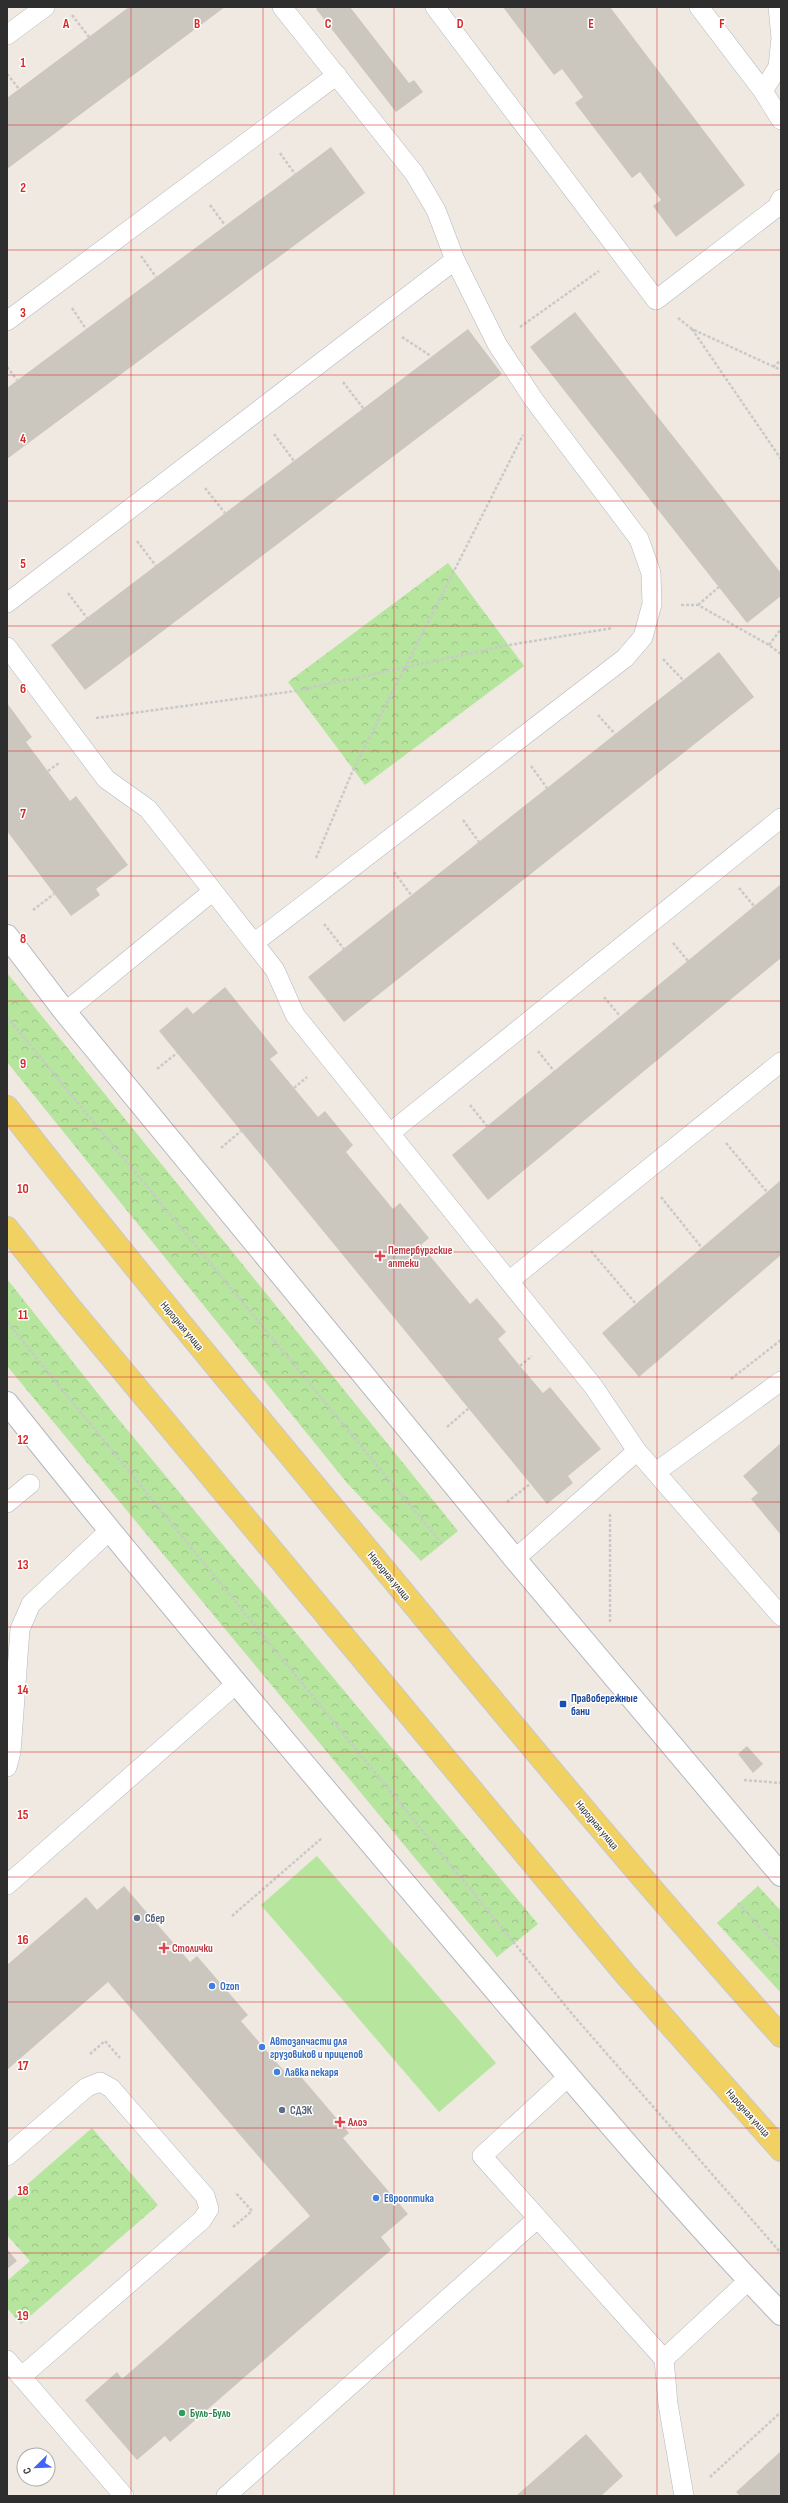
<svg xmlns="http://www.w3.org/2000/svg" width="788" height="2503" viewBox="0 0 788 2503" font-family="'Sofia Sans Condensed',sans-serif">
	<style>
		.grass { fill: #b6e59e }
		.forest { fill: url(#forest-crowns) }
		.building { fill: #cbc7bf }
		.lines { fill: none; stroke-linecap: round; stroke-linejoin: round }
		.lane-casing { stroke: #b4b7c1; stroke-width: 20 }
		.street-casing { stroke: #b4b7c1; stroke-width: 24 }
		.primary-casing { stroke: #c9c9c9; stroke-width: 24 }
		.path { stroke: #c9c9c9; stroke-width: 2.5; stroke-dasharray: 3 2; stroke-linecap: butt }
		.lane { stroke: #fff; stroke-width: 19 }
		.street { stroke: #fff; stroke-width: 22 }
		.primary { stroke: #f2d163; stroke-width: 22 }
		.grid { fill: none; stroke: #d62828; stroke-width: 1; stroke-opacity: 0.55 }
		.health-dot { fill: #e0444e; stroke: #fff; stroke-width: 1.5 }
		.transit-dot { fill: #1a4fb4; stroke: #fff; stroke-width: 1.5 }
		.service-dot { fill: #5c6f8a; stroke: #fff; stroke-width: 1.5 }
		.shop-dot { fill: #3f7fe0; stroke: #fff; stroke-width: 1.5 }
		.leisure-dot { fill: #2e9e5b; stroke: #fff; stroke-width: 1.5 }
		.labels { text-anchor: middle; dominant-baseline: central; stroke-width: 3; stroke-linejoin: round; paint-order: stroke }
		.health-label { font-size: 11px; font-weight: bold; fill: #be3a42; stroke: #fff; text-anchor: start }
		.street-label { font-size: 11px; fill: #2e2e2e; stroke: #fff }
		.transit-label { font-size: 11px; font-weight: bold; fill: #164399; stroke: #fff; text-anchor: start }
		.service-label { font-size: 11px; font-weight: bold; fill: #4e5e75; stroke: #fff; text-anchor: start }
		.shop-label { font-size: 11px; font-weight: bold; fill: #366cbe; stroke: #fff; text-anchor: start }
		.leisure-label { font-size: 11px; font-weight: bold; fill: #27864d; stroke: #fff; text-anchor: start }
		.grid-label { font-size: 13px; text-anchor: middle; font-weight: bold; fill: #d62828; stroke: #fff; stroke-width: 3; stroke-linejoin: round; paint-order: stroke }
	</style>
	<defs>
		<pattern id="forest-crowns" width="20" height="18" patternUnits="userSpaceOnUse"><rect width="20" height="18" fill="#b6e59e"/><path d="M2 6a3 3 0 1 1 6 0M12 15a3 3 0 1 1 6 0" fill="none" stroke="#9dc588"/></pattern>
	</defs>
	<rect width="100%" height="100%" fill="#efe9e1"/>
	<!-- grass -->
	<path class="grass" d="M317,1856L496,2063L439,2112L261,1905Z"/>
	<!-- forest -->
	<path class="forest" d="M448,563L524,666L365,785L288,682Z
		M7,973L458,1531L421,1561L347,1483L7,1062Z
		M7,1279L115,1415L538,1924L497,1957L7,1366Z
		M758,1886L781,1911V1993L717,1923Z
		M92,2128L158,2205L21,2324L7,2308V2281L30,2261L7,2235V2202Z"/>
	<!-- building -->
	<path class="building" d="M129,7H225L7,169V98Z
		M319,7H350L409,83L414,80L423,92L396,112L316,9Z
		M503,7H610L745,185L676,237L653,206L661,200L640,172L632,178L575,103L583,97L562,69L554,75Z
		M331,147L365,193L7,459V388Z
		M575,312L781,573V596L747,623L530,347Z
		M468,329L502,374L85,690L51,645Z
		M719,652L754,697L344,1022L308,977Z
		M7,703L32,737L26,742L70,801L76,796L128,865L96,889L100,895L71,916L7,831Z
		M781,884V958L488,1200L452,1155Z
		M225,987L278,1053L270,1059L318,1117L325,1111L353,1145L346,1152L393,1209L400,1203L429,1238L421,1245L470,1304L477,1298L506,1332L498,1339L520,1366L543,1393L550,1387L601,1449L568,1476L573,1483L547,1504L159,1031L187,1007L193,1014Z
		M781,1180V1255L639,1377L602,1333Z
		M781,1443V1535L751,1499L758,1493L743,1476Z
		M747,1746L763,1764L753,1773L738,1754Z
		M124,1886L190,1962L197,1956L248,2015L241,2021L290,2078L297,2072L349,2133L343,2138L408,2214L381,2237L391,2250L170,2442L165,2436L137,2460L85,2400L117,2372L122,2379L310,2216L108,1982L7,2070V1965L86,1897L97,1910Z
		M7,2249L17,2261L7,2269Z
		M586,2434L623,2476L601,2496H516Z
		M781,2451V2496H740L736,2492Z"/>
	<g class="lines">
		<!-- lane casing -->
		<g class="lane-casing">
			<path id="lane" d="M435,7L656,300L777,207L781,199
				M699,7L763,91L781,120
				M7,35L45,7
				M763,91L778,67L781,38L778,7
				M7,321L337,75
				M7,603L455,260L436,210L414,173L282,7
				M7,647L106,779L148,809L213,891L275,970L295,1015L593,1386L637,1451L781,1616
				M254,943L625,658L643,637L652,604L651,573L639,539L534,400L497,344L455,260
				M65,1012L213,891
				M390,1133L781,818
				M509,1281L781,1062
				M656,1472L781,1381
				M7,1503L30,1484
				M515,1559L637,1451
				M7,1767L11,1752L20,1629L31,1604L109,1531
				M7,1885L236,1684
				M569,2076L482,2156L664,2359L668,2404L684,2496
				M7,2156L87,2087L100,2082L111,2088L205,2196L209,2209L202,2220L21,2377
				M664,2359L749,2280
				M7,2360L124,2496
				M226,2496L537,2219"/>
		</g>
		<!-- street casing -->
		<g class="street-casing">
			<path id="street" d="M7,936L65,1012L515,1559L781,1875
				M7,1403C157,1591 312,1774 468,1958C570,2078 672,2200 781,2314"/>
		</g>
		<!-- primary casing -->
		<g class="primary-casing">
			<path id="primary" d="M7,1107C135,1270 267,1428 399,1587C524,1739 650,1890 781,2036
				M7,1228L68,1305L625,1974L781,2150"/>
		</g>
		<!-- path -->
		<path class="path" d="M72,15L89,37
			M7,74L19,89
			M280,153L295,174
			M210,205L225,225
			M141,256L156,277
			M72,308L86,329
			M678,318L692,329L781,370
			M520,327L599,271
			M692,329L781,459
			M402,337L431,356
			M7,367L17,380
			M773,367L781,360
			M343,382L363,408
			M274,434L294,461
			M205,488L225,513
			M137,541L156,566
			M68,593L87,618
			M681,605H698L769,645L781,654
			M698,605L719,587
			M769,645L781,629
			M663,659L683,680
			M598,715L615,734
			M96,718L295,691L509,645L613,628
			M531,766L547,788
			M48,771L59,763
			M463,820L479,842
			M316,858L353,770L523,435
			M394,872L411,895
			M739,888L754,906
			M33,910L54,894
			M324,924L344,949
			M673,943L688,961
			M604,997L620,1016
			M7,1017L442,1544
			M538,1051L554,1071
			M157,1069L177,1053
			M294,1088L307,1077
			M470,1105L487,1126
			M726,1143L767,1192
			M221,1148L241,1131
			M661,1197L702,1248
			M591,1251L636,1304
			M7,1322L573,2015L781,2253
			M520,1366L532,1356
			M731,1379L781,1340
			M447,1427L469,1408
			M507,1502L530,1484
			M610,1514V1623
			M744,1780L781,1783
			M738,1903L781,1950
			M232,1916L322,1838
			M90,2054L105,2041L120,2058
			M233,2227L252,2211L235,2192
			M710,2477L781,2412"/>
		<!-- lane -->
		<use href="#lane" class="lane"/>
		<!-- street -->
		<use href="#street" class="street"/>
		<!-- primary -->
		<use href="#primary" class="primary"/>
	</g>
	<!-- grid -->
	<path class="grid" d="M131,7V2496M263,7V2496M394,7V2496M525,7V2496M657,7V2496M7,125H781M7,250H781M7,375H781M7,501H781M7,626H781M7,751H781M7,876H781M7,1001H781M7,1126H781M7,1252H781M7,1377H781M7,1502H781M7,1627H781M7,1752H781M7,1877H781M7,2002H781M7,2128H781M7,2253H781M7,2378H781"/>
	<!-- markers -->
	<g class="health-dot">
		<path d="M378 1250h4v4h4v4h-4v4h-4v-4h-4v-4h4z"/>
		<path d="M162 1942h4v4h4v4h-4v4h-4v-4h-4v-4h4z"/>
		<path d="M338 2116h4v4h4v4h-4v4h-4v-4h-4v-4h4z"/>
	</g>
	<rect class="transit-dot" x="559" y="1700" width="8" height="8" rx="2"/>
	<g class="service-dot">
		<circle cx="137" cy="1918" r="4"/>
		<circle cx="282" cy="2110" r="4"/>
	</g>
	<g class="shop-dot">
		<circle cx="212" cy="1986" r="4"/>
		<circle cx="262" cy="2047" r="4"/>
		<circle cx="277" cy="2072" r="4"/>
		<circle cx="376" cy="2198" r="4"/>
	</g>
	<circle class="leisure-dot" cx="182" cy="2413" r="4"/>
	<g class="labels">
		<!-- health labels -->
		<g class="health-label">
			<text x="388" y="1250">Петербургские<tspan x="388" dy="13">аптеки</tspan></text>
			<text x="172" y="1948">Столички</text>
			<text x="348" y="2122">Алоэ</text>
		</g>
		<!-- street labels -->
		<g class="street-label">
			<text transform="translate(182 1326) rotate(50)">Народная улица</text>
			<text transform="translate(389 1576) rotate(50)">Народная улица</text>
			<text transform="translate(597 1825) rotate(50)">Народная улица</text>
			<text transform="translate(748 2113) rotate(48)">Народная улица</text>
		</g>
		<!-- transit labels -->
		<g class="transit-label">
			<text x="571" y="1698">Правобережные<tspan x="571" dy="13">бани</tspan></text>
		</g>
		<!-- service labels -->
		<g class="service-label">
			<text x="145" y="1918">Сбер</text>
			<text x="290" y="2110">СДЭК</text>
		</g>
		<!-- shop labels -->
		<g class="shop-label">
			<text x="220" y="1986">Ozon</text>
			<text x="270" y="2041">Автозапчасти для<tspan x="270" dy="13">грузовиков и прицепов</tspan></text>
			<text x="285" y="2072">Лавка пекаря</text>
			<text x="384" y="2198">Еврооптика</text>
		</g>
		<!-- leisure labels -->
		<g class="leisure-label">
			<text x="190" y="2413">Буль-Буль</text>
		</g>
	</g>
	<g class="grid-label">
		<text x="66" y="28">A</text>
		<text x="197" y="28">B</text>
		<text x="328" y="28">C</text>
		<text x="460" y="28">D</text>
		<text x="591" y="28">E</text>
		<text x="722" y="28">F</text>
		<text x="23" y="67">1</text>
		<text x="23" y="192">2</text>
		<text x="23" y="317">3</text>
		<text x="23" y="443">4</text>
		<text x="23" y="568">5</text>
		<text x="23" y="693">6</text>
		<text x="23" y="818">7</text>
		<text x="23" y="943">8</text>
		<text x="23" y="1068">9</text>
		<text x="23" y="1193">10</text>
		<text x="23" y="1319">11</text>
		<text x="23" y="1444">12</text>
		<text x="23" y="1569">13</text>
		<text x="23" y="1694">14</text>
		<text x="23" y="1819">15</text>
		<text x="23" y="1944">16</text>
		<text x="23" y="2070">17</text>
		<text x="23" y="2195">18</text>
		<text x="23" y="2320">19</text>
	</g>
	<!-- border -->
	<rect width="788" height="2503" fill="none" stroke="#2e2e2e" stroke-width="16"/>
	<!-- north arrow -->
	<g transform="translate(36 2467) rotate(247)"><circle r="19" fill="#ffffff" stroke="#ababab"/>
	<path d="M0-3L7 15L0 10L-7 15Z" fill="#4264fb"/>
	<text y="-6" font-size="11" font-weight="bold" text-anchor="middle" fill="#2e2e2e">С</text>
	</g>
</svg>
